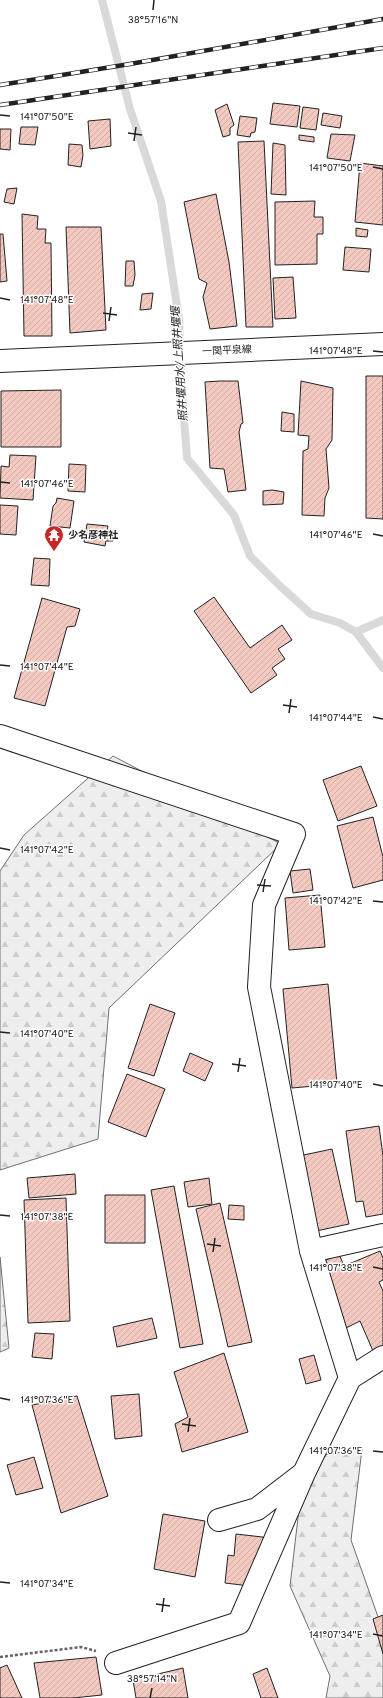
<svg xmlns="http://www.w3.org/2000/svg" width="383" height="1698" viewBox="0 0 383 1698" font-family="Overpass,'Noto Sans JP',sans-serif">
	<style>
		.forest { fill: url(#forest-firs); stroke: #6f6f6f }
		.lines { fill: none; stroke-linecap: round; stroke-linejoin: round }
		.stream { stroke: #d9d9d9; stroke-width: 8 }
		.building { fill: url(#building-hatch); stroke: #222 }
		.minor-casing { stroke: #222; stroke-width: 24 }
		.major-casing { stroke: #222; stroke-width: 24 }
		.path { stroke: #646464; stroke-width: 2.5; stroke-dasharray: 3 2; stroke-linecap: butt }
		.minor { stroke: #fff; stroke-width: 22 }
		.major { stroke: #fff; stroke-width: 22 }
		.rail-casing { stroke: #222; stroke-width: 4.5 }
		.rail { stroke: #fff; stroke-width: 3; stroke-dasharray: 9; stroke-linecap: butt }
		.ticks { fill: none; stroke: #222; stroke-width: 1.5 }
		.labels { text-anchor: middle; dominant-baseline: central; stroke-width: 3; stroke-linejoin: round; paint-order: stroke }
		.street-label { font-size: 10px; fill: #222; stroke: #fff }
		.poi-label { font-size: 10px; font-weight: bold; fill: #222; stroke: #fff; text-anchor: start }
		.water-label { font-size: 11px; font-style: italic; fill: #222; stroke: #fff }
		.ticks-label { font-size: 10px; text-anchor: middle; fill: #222; stroke: #fff; stroke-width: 3; stroke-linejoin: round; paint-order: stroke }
	</style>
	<defs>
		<pattern id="forest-firs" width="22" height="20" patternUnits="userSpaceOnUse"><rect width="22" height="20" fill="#eee"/><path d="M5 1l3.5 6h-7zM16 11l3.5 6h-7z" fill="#ccc"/></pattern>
		<pattern id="building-hatch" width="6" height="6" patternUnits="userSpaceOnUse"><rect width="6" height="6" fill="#f3c9c0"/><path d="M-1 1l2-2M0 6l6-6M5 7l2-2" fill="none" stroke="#d0aca5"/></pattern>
	</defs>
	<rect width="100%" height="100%" fill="#fff"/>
	<!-- forest -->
	<path class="forest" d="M113,756L281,844L109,1008L98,1139L0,1170V871L24,835Z
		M0,1257L9,1348L0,1352Z
		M362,1449L351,1540L383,1631V1698H326L330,1676L290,1586L305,1458Z"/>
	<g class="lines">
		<!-- stream -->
		<path class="stream" d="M102,0L130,109L161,201L179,319L181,380L187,458L234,515L250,556L279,585L311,614L340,623L356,632L383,620
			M356,632L383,668"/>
	</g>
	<!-- building -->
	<path class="building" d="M273,103L300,106L297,127L270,124Z
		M227,104L234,125L230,128V135L223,137L215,110Z
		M303,107L319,109L316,130L300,128Z
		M323,113L342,116L340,128L321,125Z
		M240,116L257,118L255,132L251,133L250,137L237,135Z
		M110,119L111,146L90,149L88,121Z
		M21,127H38L35,145L19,144Z
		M0,129H11L10,150L0,149Z
		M331,134L355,135L350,161L327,158Z
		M299,135L314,137V142L299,140Z
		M264,141L273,327H246L238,142Z
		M273,143L285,145L286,195L271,194Z
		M69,144L82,145L83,155L81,167L68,165Z
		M360,163L383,166V225L355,222Z
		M17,188L14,204L4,202L7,189Z
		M216,194L229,262L237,326L210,329L203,297L207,283L199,279L184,202Z
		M315,201L314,217H323V234H317V264L275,265V202Z
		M22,214L38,216L37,229H46L45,243H51L52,336H24Z
		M66,227H101L106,330L70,333Z
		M356,228L368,230L367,237L356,236Z
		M0,234H3L7,281L0,282Z
		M345,247L371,249L369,272L343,270Z
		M126,261H134L135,275L133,286H125Z
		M293,277L296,318L275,319L273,278Z
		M153,293L151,309L140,310L142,294Z
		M366,376H383V519L366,518Z
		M220,381H238L243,423L241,424L239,432L246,490L228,492L224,469L210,468L205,382Z
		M301,381L333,388L332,440L326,449L329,488L325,498L324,516L302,515L303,451L308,449L309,436L298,435Z
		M61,390V447H1V391Z
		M282,412L294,414V432L281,431Z
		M10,455L36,456L33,500L0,498L1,466L9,467Z
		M69,464L86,465L85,492L68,491Z
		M272,490L284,492L283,504L263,505V491Z
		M57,498L74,501L70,528L50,526L53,506L56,503Z
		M0,505L18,506L16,535L0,534Z
		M87,524L108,526L107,530L114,531L113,541H106L105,546L84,542Z
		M34,558L50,559L49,586L31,585Z
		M214,597L250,648L282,625L292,640L278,649L285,659L272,668L277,675L251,693L194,611Z
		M42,598L80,609L75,626L67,627L45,706L14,698Z
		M361,766L377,806L338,821L323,780Z
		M373,817L383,857V880L353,888L337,826Z
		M310,869L313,890L293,893L290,871Z
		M320,895L325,947L289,950L285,898Z
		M328,984L337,1084L292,1088L283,989Z
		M150,1004L175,1013L154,1076L128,1068Z
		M190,1053L213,1063L205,1081L183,1071Z
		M127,1074L165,1089L146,1137L108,1122Z
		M379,1126L383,1156V1214L366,1217L363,1201L356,1202L346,1131Z
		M332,1149L349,1224L316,1231L299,1156Z
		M75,1174L76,1194L29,1198L27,1178Z
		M209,1178L212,1204L188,1207L184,1182Z
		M174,1186L203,1344L180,1348L151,1190Z
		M105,1195H145V1243H105Z
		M66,1198L70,1321L28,1323L24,1200Z
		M220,1203L252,1342L228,1347L196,1209Z
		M229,1205L244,1206V1220L228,1219Z
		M380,1251L383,1258V1280L379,1282L383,1291V1347L373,1351L360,1321L346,1328L318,1264L339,1254L344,1266Z
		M152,1318L157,1338L117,1347L113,1327Z
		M35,1333L54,1334L52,1359L32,1357Z
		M224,1353L248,1432L182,1452L175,1424L188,1417L174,1372Z
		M314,1355L321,1380L306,1384L299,1359Z
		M139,1394L142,1436L115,1439L111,1396Z
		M77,1396L108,1496L61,1513L32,1405Z
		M34,1457L43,1488L16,1495L7,1465Z
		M163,1514L205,1521L195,1577L154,1569Z
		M236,1534L271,1538L266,1588L225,1583L228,1555L234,1556Z
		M383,1615V1654L373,1619Z
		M96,1657L102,1695L73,1698H40L34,1663Z
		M7,1665L22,1698H0V1668Z
		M183,1668L188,1698H136L133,1680Z
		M267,1668L278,1698H261L253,1674Z"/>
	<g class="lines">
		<!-- minor casing -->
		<g class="minor-casing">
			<path id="minor" d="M0,736L294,834L264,905L259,987L311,1251
				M350,1378L311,1251L383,1235
				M219,1520L257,1509L304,1473L350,1378L383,1357
				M116,1663L239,1623L304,1473"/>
		</g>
		<!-- major casing -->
		<g class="major-casing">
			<path id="major" d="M0,361L383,344"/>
		</g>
		<!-- path -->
		<path class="path" d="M0,1657L81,1647L96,1651"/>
		<!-- minor -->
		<use href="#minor" class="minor"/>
		<!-- major -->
		<use href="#major" class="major"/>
		<!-- rail casing -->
		<g class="rail-casing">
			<path id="rail" d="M0,85L130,64L383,19
				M0,105L383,48"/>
		</g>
		<!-- rail -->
		<use href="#rail" class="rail"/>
	</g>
	<!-- ticks -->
	<path class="ticks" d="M153,10L154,0M0,115L10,116M128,133L142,135M134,141L136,127M373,167L383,169M0,298L10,300M103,313L117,315M109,321L111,307M373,351L383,352M0,482L10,483M373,534L383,536M0,665L10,666M283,705L297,707M289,713L291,699M373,717L383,719M0,848L10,850M257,885L271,886M263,892L265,879M373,901L383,902M0,1032L10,1033M232,1064L246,1066M238,1072L240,1058M373,1084L383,1086M0,1215L10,1216M207,1244L221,1246M213,1252L215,1238M373,1267L383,1269M0,1398L10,1400M182,1424L196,1426M188,1432L190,1418M373,1451L383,1452M0,1582L10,1583M156,1604L170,1606M162,1612L164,1598M373,1634L383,1636M150,1698L152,1688"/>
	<!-- icons -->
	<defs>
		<g id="temple-pin" transform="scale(1)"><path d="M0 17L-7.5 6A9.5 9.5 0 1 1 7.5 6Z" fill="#c62828" stroke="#fff"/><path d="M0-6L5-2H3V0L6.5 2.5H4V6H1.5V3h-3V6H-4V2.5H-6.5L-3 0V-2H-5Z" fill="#fff"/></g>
	</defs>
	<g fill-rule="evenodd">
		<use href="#temple-pin" x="54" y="535"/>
	</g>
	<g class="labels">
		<!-- street labels -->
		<g class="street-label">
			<text transform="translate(227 351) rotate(-3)">一関平泉線</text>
		</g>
		<!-- poi labels -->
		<g class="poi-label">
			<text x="68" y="535">少名彦神社</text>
		</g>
		<!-- water labels -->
		<g class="water-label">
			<text transform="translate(180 364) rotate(-94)">照井堰用水/上照井堰堰</text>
		</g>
	</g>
	<g class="ticks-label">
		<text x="153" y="23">38°57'16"N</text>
		<text x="47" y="120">141°07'50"E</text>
		<text x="336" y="171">141°07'50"E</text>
		<text x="47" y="303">141°07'48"E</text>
		<text x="336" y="354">141°07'48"E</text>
		<text x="47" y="487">141°07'46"E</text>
		<text x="336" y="538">141°07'46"E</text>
		<text x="47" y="670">141°07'44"E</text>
		<text x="336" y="721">141°07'44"E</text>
		<text x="47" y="853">141°07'42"E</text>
		<text x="336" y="904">141°07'42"E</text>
		<text x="47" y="1037">141°07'40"E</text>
		<text x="336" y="1088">141°07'40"E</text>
		<text x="47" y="1220">141°07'38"E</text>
		<text x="336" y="1271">141°07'38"E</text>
		<text x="47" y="1403">141°07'36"E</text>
		<text x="336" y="1454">141°07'36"E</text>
		<text x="47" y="1587">141°07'34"E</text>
		<text x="336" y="1638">141°07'34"E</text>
		<text x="152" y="1682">38°57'14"N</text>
	</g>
</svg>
